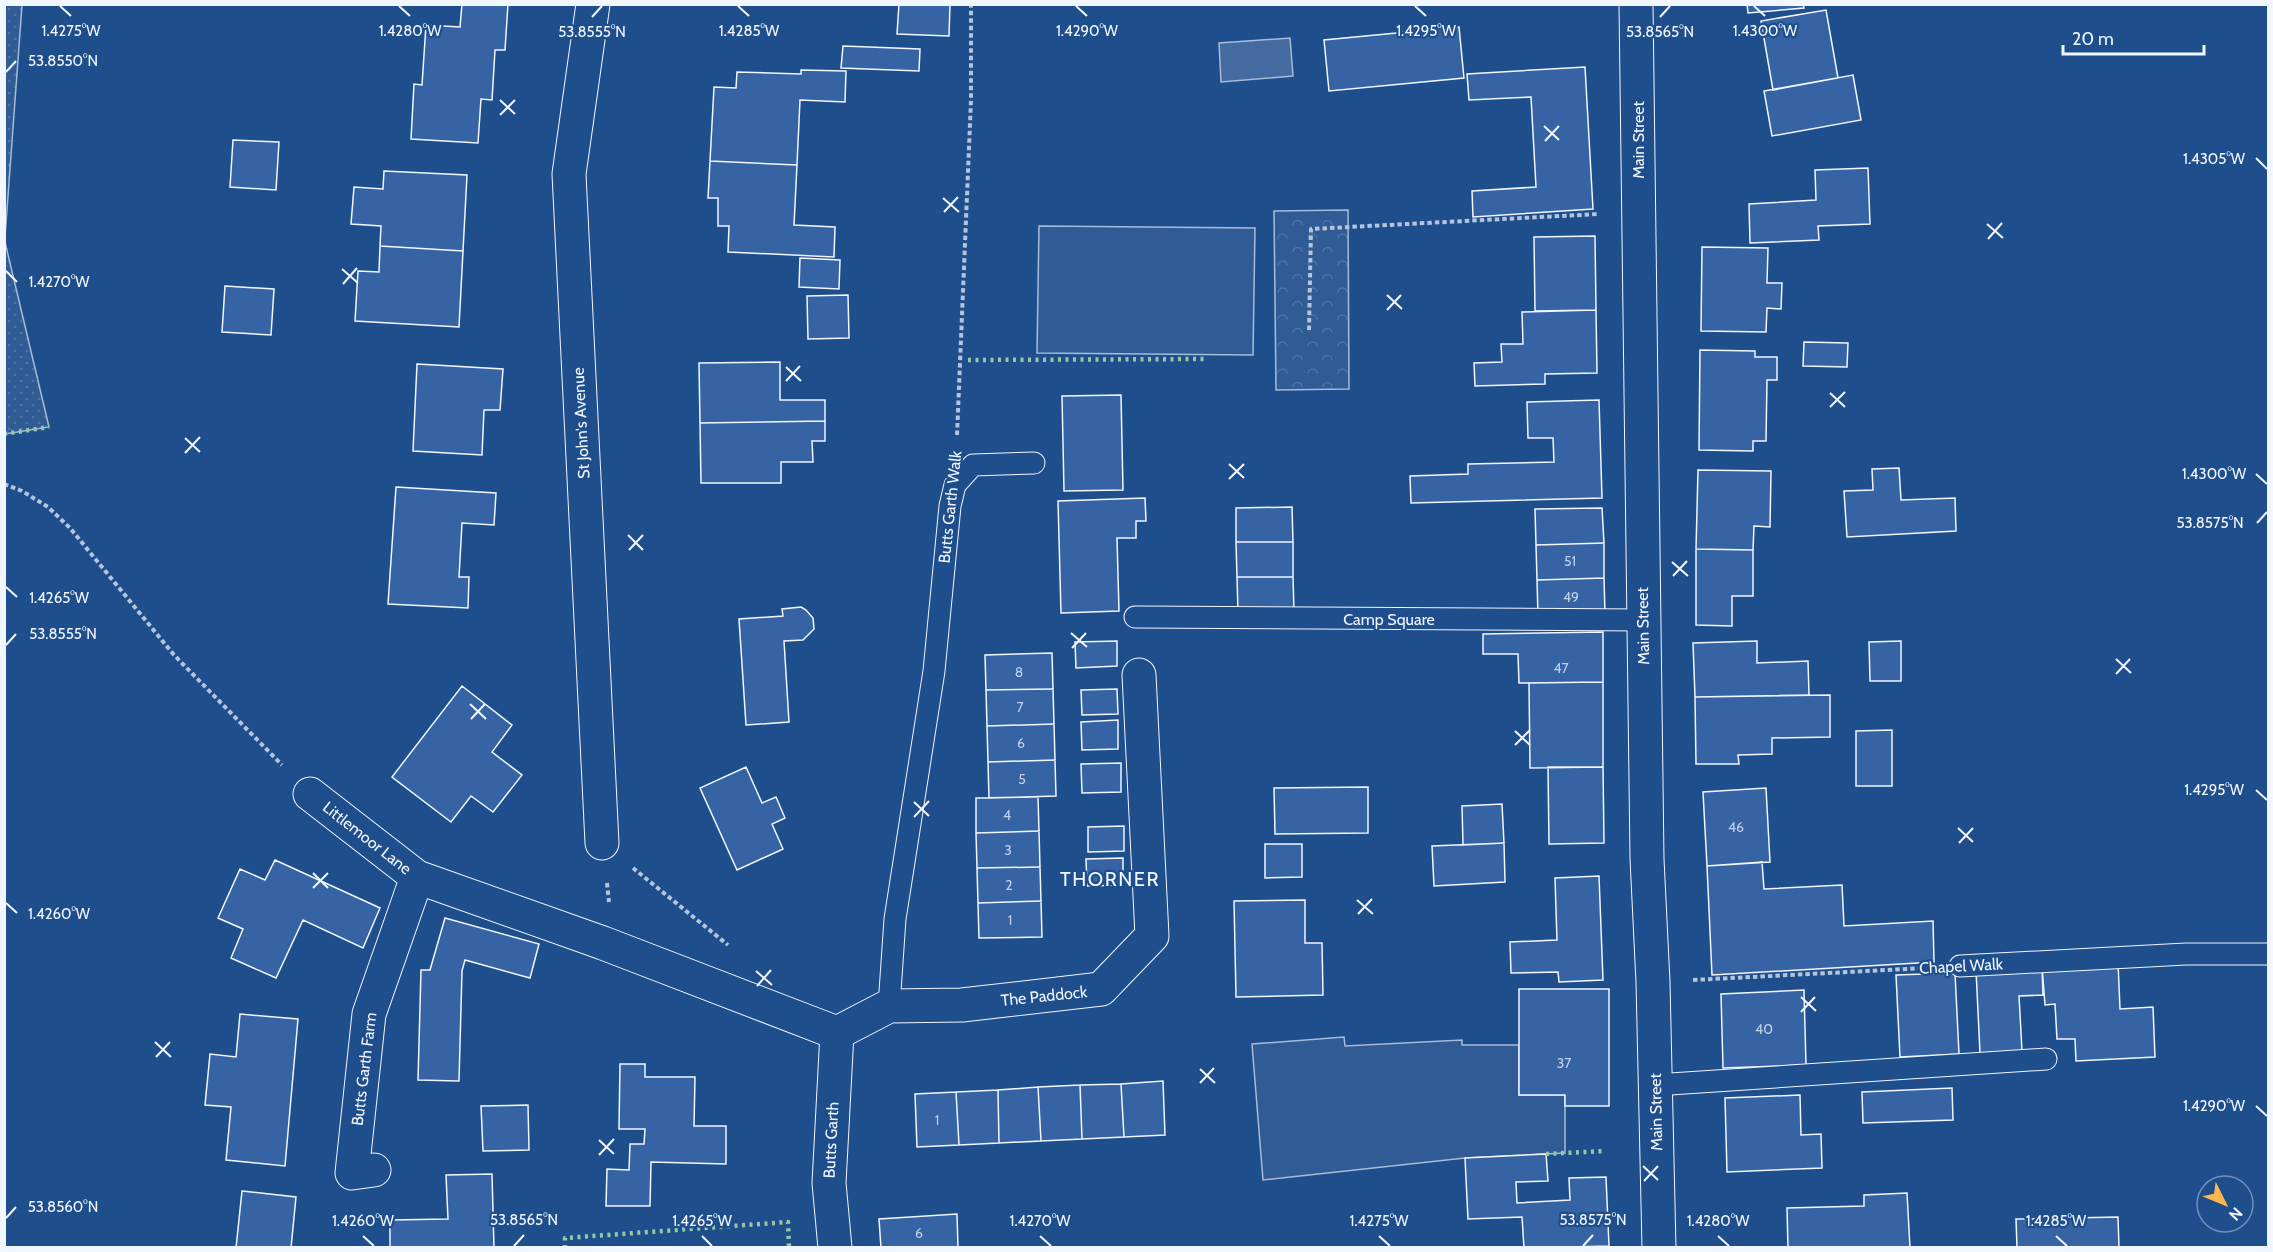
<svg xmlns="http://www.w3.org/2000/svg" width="2273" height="1252" viewBox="0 0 2273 1252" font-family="Cabin,sans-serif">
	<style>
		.grass { fill: url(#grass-dots); stroke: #a8bbd7; stroke-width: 1.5 }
		.forest { fill: url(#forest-crowns); stroke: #a8bbd7; stroke-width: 1.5 }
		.built { fill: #305b95; stroke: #a8bbd7; stroke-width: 1.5 }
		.water { fill: #446ba0; stroke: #a8bbd7; stroke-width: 1.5 }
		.building { fill: #3563a3; stroke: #f2f6ff; stroke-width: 1.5 }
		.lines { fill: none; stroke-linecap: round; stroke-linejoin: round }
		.lane-casing { stroke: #f2f6ff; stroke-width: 23 }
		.street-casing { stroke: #f2f6ff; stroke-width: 35 }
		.secondary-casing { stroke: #f2f6ff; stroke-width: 35 }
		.path { stroke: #b3c4dc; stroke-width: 4; stroke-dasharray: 4.5 3; stroke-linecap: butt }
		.lane { stroke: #1f4e8c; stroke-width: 21 }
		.street { stroke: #1f4e8c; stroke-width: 33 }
		.secondary { stroke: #1f4e8c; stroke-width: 33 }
		.hedge { stroke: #97c8a6; stroke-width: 4.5; stroke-dasharray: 3 4.5; stroke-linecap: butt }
		.ticks { fill: none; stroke: #f2f6ff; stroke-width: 2 }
		.labels { text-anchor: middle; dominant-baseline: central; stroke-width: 4.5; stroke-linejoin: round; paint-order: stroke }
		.number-label { font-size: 14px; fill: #c3d1e8 }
		.street-label { font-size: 16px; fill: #f2f6ff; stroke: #1f4e8c }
		.quarter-label { font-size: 20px; letter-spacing: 1.5px; fill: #f2f6ff; stroke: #1f4e8c }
		.ticks-label { font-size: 15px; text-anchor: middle; fill: #f2f6ff; stroke: #1f4e8c; stroke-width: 4.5; stroke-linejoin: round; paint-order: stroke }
	</style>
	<defs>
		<pattern id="grass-dots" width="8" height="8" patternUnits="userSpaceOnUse" patternTransform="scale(1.5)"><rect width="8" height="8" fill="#305b95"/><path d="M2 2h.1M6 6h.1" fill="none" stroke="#4e73a5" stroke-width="1.8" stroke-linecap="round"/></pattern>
		<pattern id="forest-crowns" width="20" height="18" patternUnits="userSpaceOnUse" patternTransform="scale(1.5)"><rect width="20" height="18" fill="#305b95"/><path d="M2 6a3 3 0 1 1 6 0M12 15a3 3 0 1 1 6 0" fill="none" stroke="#4e73a5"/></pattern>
	</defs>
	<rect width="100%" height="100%" fill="#1f4e8c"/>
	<!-- grass -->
	<path class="grass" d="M5,4L22,5L5,237L4,5Z
		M5,242L49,427L5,434H4Z"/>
	<!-- forest -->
	<path class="forest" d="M1348,210L1349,389L1276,390L1274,211Z"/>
	<!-- built -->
	<path class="built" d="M1039,226L1255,228L1253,355L1037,353Z
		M1344,1037L1345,1046L1462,1040V1045H1519V1095H1565V1153L1465,1158L1263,1180L1252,1044Z"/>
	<!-- water -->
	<path class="water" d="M1290,38L1293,76L1221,82L1219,43Z"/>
	<!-- building -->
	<path class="building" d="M462,4H508L505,50H495L492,100L481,99L478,143L411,139L414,84L422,85L426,25L460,27Z
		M899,4H950L949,36L897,34Z
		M1747,4H1803L1804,8L1748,13Z
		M1826,10L1838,78L1773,90L1761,21Z
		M1459,27L1464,78L1329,91L1324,40Z
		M843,46L920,49L919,71L841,68Z
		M1585,67L1593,209L1473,217L1472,191L1536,187L1531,97L1469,100L1467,74Z
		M801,70L846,71L845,102L800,100L797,165L710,161L714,87L736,88L737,72L801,74Z
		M1853,75L1861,120L1772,136L1764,91Z
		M233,140L279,142L276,190L230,187Z
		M710,161L797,165L794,225L835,227L834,257L728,252L729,226H718V198H708Z
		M1868,168L1870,224L1818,226L1819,240L1750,243L1749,204L1816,200L1815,170Z
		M384,171L467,175L463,251L380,246L381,226L351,224L354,187L383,189Z
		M1595,236L1596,310L1535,311L1534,237Z
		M380,246L463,251L459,327L355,321L358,271L379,272Z
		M1702,247L1768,248L1767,283H1782L1781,309L1767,308L1766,332L1701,331Z
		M800,258L840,260L839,289L799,287Z
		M225,286L274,289L271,335L222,332Z
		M848,295L849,338L808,339L807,296Z
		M1596,310L1597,373L1545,374V384L1475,386L1474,363L1502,362L1501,344H1523L1522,312Z
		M1804,342L1848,343L1847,367L1803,366Z
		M1700,350L1755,351V357H1777V380H1767L1766,441H1753V451L1699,450Z
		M780,362V400H825V421L700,423L699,363Z
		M417,364L503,369L500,410H484L482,455L413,451Z
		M1121,395L1123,490L1064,491L1062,396Z
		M1599,400L1602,498L1411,503L1410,476L1468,474V464L1554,462L1553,438H1528L1527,402Z
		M825,421V441H812L813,462H781V483H701L700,423Z
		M1899,468L1901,500L1955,498L1956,531L1847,537L1844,491L1873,490L1872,469Z
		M1698,470L1771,471L1770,527L1754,526L1753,550L1696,549Z
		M396,487L496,493L494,525L462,523L459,577H469L468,608L388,604Z
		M1145,498L1146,521H1136V538H1117L1119,611L1061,613L1058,501Z
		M1292,507L1293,542H1236V508Z
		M1602,508L1604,543L1536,545L1535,509Z
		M1236,542H1293V577H1237Z
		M1604,543V578L1537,580L1536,545Z
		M1696,549L1753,550V596H1732V626L1696,625Z
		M1237,577H1293L1294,611L1238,612Z
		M1604,578L1605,614L1538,616L1537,580Z
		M801,607L806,610L813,618L814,629L803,640L784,641L789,722L746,725L739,619L783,616L782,609Z
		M1603,632V682L1519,683L1518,654H1483V634Z
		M1117,641V666L1076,668L1075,642Z
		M1757,641V663L1808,661L1809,695L1695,697L1693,643Z
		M1901,641V681H1870L1869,642Z
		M1052,653L1053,689L986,690L985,655Z
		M1603,682V767L1530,768L1529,683Z
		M462,686L512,725L492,752L522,775L493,812L471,796L451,822L392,777Z
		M1053,689L1054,724L987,726L986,690Z
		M1117,689L1118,714L1082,715L1081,690Z
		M1830,695V737L1772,738V754L1738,755L1739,764H1696L1695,697Z
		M1118,720V749L1082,750L1081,722Z
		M1054,724L1055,760L988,762L987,726Z
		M1892,730V786H1856V731Z
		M1055,760L1056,796L989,798L988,762Z
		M1121,763V792L1082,793L1081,764Z
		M746,767L762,803L776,797L785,818L772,824L783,849L737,870L700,788Z
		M1548,767H1603L1604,843L1549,844Z
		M1368,787V833L1275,834L1274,788Z
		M1766,788L1770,862L1707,866L1703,792Z
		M1038,797L1039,831L976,833V798Z
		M1502,804L1504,843L1463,845L1462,806Z
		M1124,826V851L1088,852V827Z
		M1039,831L1040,867L977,868L976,833Z
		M1504,843L1505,882L1434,886L1432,846Z
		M1265,844H1302V877L1265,878Z
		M1123,858V885L1087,886L1086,859Z
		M275,860L380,908L363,948L303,920L276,978L231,958L243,929L218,918L240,869L265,880Z
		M1762,862L1764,889L1842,885L1844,926L1933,921L1934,962L1712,975L1707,866Z
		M1040,867L1041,901L978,903L977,868Z
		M1599,876L1603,980L1559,982L1558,972L1511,973L1510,942L1557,940L1555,878Z
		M1305,900V943H1322L1323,995L1236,997L1234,901Z
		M1041,901L1042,937L979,938L978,903Z
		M445,918L539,944L530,978L465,960L462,971L459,1081L418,1080L421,970H430Z
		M2118,962L2120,1009L2153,1007L2155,1057L2076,1061L2075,1039H2057L2055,1004L2045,1005L2042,966Z
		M2042,966L2043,995L2019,996L2022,1051L1980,1053L1976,970Z
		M1955,973L1959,1054L1900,1057L1896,975Z
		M1519,989H1609V1106H1565V1095H1519Z
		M1804,990L1806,1065L1723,1068L1721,994Z
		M240,1014L298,1019L285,1166L226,1160L231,1107L205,1105L210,1054L236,1057Z
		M620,1064H645V1077H695L694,1126H726V1164L651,1162L650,1206H606L607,1169L629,1170L630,1144H644L645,1129H619Z
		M1163,1081L1165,1135L1124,1137L1121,1084Z
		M1121,1084L1124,1137L1082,1139L1080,1085Z
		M1080,1085L1082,1139L1041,1141L1038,1087Z
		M1038,1087L1041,1141L999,1143L998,1090Z
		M1952,1088L1953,1120L1863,1123L1862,1092Z
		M998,1090L999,1143L959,1145L956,1092Z
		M956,1092L959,1145L917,1147L915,1094Z
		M1800,1095L1801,1135L1821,1134L1822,1168L1727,1172L1725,1098Z
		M528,1105L529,1150L483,1151L481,1106Z
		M1546,1154L1548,1181L1516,1182L1517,1203L1570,1200L1569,1178L1606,1177L1609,1246L1524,1248L1522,1217L1468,1219L1465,1158Z
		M492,1174L494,1248H390V1220L448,1219L446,1175Z
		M242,1191L296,1197L291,1248H236Z
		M1907,1193L1910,1248H1788L1787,1208L1864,1206V1195Z
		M957,1214L958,1248H881L879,1219Z
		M2118,1217L2119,1248H2017L2016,1219Z"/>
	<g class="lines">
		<!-- lane casing -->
		<g class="lane-casing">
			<path id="lane" d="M1135,617L1643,620
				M1960,966L2186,954H2268
				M889,1006L895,919L934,671L950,506L955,485L973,465L1034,463
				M1655,1085L2046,1059"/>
		</g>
		<!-- street casing -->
		<g class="street-casing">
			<path id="street" d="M593,4L569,174L602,843
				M310,794L417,877L603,943L837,1033
				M837,1033L889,1006L962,1005L1101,989L1152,936L1139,675
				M374,1170L352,1173L369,1014L417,877
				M835,1248L829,1183L837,1033"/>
		</g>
		<!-- secondary casing -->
		<g class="secondary-casing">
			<path id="secondary" d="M1636,4L1647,859L1653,982L1659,1248"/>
		</g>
		<!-- path -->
		<path class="path" d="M1309,330L1311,229L1599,214
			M957,435L971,100V4
			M4,484L22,491L48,507L70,528L174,655L282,765
			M633,868L728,945
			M607,883L609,902
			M1693,980L1925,968"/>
		<!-- lane -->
		<use href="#lane" class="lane"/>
		<!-- street -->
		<use href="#street" class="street"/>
		<!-- secondary -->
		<use href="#secondary" class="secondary"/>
		<!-- hedge -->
		<path class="hedge" d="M968,360L1206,359
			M4,434L49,427
			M1546,1154L1605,1151
			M565,1248V1238L788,1222L789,1248"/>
	</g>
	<!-- ticks -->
	<path class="ticks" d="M60,6L71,16M399,6L410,16M738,6L749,16M1076,6L1087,16M1415,6L1426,16M1754,6L1765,16M592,17L602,6M1660,17L1670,6M6,72L16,61M500,100L515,114M500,115L515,100M1544,126L1559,140M1545,141L1559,126M2256,158L2267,169M943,198L959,212M944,212L958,197M1987,224L2003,238M1988,239L2002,223M342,269L358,283M6,271L17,282M343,284L357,268M1387,295L1402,309M1387,310L1401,295M786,367L801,381M786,381L800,366M1830,393L1845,407M1830,407L1845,392M185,438L200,452M185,453L200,437M1229,464L1244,478M2256,474L2267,484M1229,479L1244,464M2257,523L2267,512M628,535L643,550M629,550L643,535M1672,562L1688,576M1673,576L1687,561M6,587L17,597M1071,633L1087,647M6,645L16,634M1072,648L1086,633M2116,659L2131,673M2116,674L2130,659M470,704L486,719M471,719L485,704M1515,731L1530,745M1515,745L1530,730M2256,790L2267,800M914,802L929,816M914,817L929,801M1958,828L1973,842M1959,843L1973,828M313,873L328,888M313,888L328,873M1357,900L1373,914M6,903L17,913M1358,914L1372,899M756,971L772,985M757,986L771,970M1801,997L1816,1011M1801,1012L1815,997M155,1042L171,1057M156,1057L170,1042M1200,1069L1215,1083M1200,1083L1214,1068M2256,1106L2267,1116M599,1140L614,1154M599,1155L614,1139M1643,1166L1658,1180M1644,1181L1658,1166M6,1218L16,1207M363,1236L374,1246M702,1236L712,1246M1040,1236L1051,1246M1379,1236L1390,1246M1718,1236L1729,1246M2056,1236L2067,1246M514,1246L524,1235M1583,1246L1593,1235"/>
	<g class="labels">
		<!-- number labels -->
		<g class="number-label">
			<text x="1570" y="561">51</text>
			<text x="1571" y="597">49</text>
			<text x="1561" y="668">47</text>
			<text x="1019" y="672">8</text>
			<text x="1020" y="707">7</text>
			<text x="1021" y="743">6</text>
			<text x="1022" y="779">5</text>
			<text x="1007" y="815">4</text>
			<text x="1736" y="827">46</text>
			<text x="1008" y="850">3</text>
			<text x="1009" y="885">2</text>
			<text x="1010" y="920">1</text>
			<text x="1764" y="1029">40</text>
			<text x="1564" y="1063">37</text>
			<text x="937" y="1120">1</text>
			<text x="919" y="1233">6</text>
		</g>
		<!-- street labels -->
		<g class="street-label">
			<text transform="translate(1638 140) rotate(-90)">Main Street</text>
			<text transform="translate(581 423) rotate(-93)">St John's Avenue</text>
			<text transform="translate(950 507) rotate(-84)">Butts Garth Walk</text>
			<text x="1389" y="619">Camp Square</text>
			<text transform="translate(1643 626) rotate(-91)">Main Street</text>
			<text transform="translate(367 838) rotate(38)">Littlemoor Lane</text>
			<text transform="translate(1961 966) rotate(-3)">Chapel Walk</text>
			<text transform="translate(1044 996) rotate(-6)">The Paddock</text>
			<text transform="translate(364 1069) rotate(-83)">Butts Garth Farm</text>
			<text transform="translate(1656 1112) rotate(-91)">Main Street</text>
			<text transform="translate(831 1140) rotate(-87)">Butts Garth</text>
		</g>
		<!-- quarter labels -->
		<g class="quarter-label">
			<text x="1110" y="879">THORNER</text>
		</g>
	</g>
	<g class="ticks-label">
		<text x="71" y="36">1.4275°W</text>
		<text x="1426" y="36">1.4295°W</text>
		<text x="410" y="36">1.4280°W</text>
		<text x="749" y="36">1.4285°W</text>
		<text x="1087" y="36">1.4290°W</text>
		<text x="1765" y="36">1.4300°W</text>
		<text x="592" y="37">53.8555°N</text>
		<text x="1660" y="37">53.8565°N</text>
		<text x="63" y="66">53.8550°N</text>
		<text x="2214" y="164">1.4305°W</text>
		<text x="59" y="287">1.4270°W</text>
		<text x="2214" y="479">1.4300°W</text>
		<text x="2210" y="528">53.8575°N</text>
		<text x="59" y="603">1.4265°W</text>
		<text x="63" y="639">53.8555°N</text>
		<text x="2214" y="795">1.4295°W</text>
		<text x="59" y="919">1.4260°W</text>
		<text x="2214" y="1111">1.4290°W</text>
		<text x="63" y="1212">53.8560°N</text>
		<text x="524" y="1225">53.8565°N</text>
		<text x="1593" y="1225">53.8575°N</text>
		<text x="363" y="1226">1.4260°W</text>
		<text x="702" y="1226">1.4265°W</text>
		<text x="1040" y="1226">1.4270°W</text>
		<text x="1379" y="1226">1.4275°W</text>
		<text x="1718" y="1226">1.4280°W</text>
		<text x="2056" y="1226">1.4285°W</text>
	</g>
	<!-- border -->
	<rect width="2273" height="1252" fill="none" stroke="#f2f6ff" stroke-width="12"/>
	<!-- north arrow -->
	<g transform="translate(2225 1204) rotate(133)"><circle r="28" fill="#1f4e8c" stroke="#7391ba" stroke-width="1.5"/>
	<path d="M0-4.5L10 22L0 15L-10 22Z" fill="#ffb74d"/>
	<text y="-9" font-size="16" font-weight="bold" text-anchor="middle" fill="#f2f6ff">N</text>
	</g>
	<!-- scale -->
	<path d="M2063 45v9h141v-9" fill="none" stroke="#f2f6ff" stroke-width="3"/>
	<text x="2072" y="45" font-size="18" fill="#f2f6ff" stroke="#1f4e8c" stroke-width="4.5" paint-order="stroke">20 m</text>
</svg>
